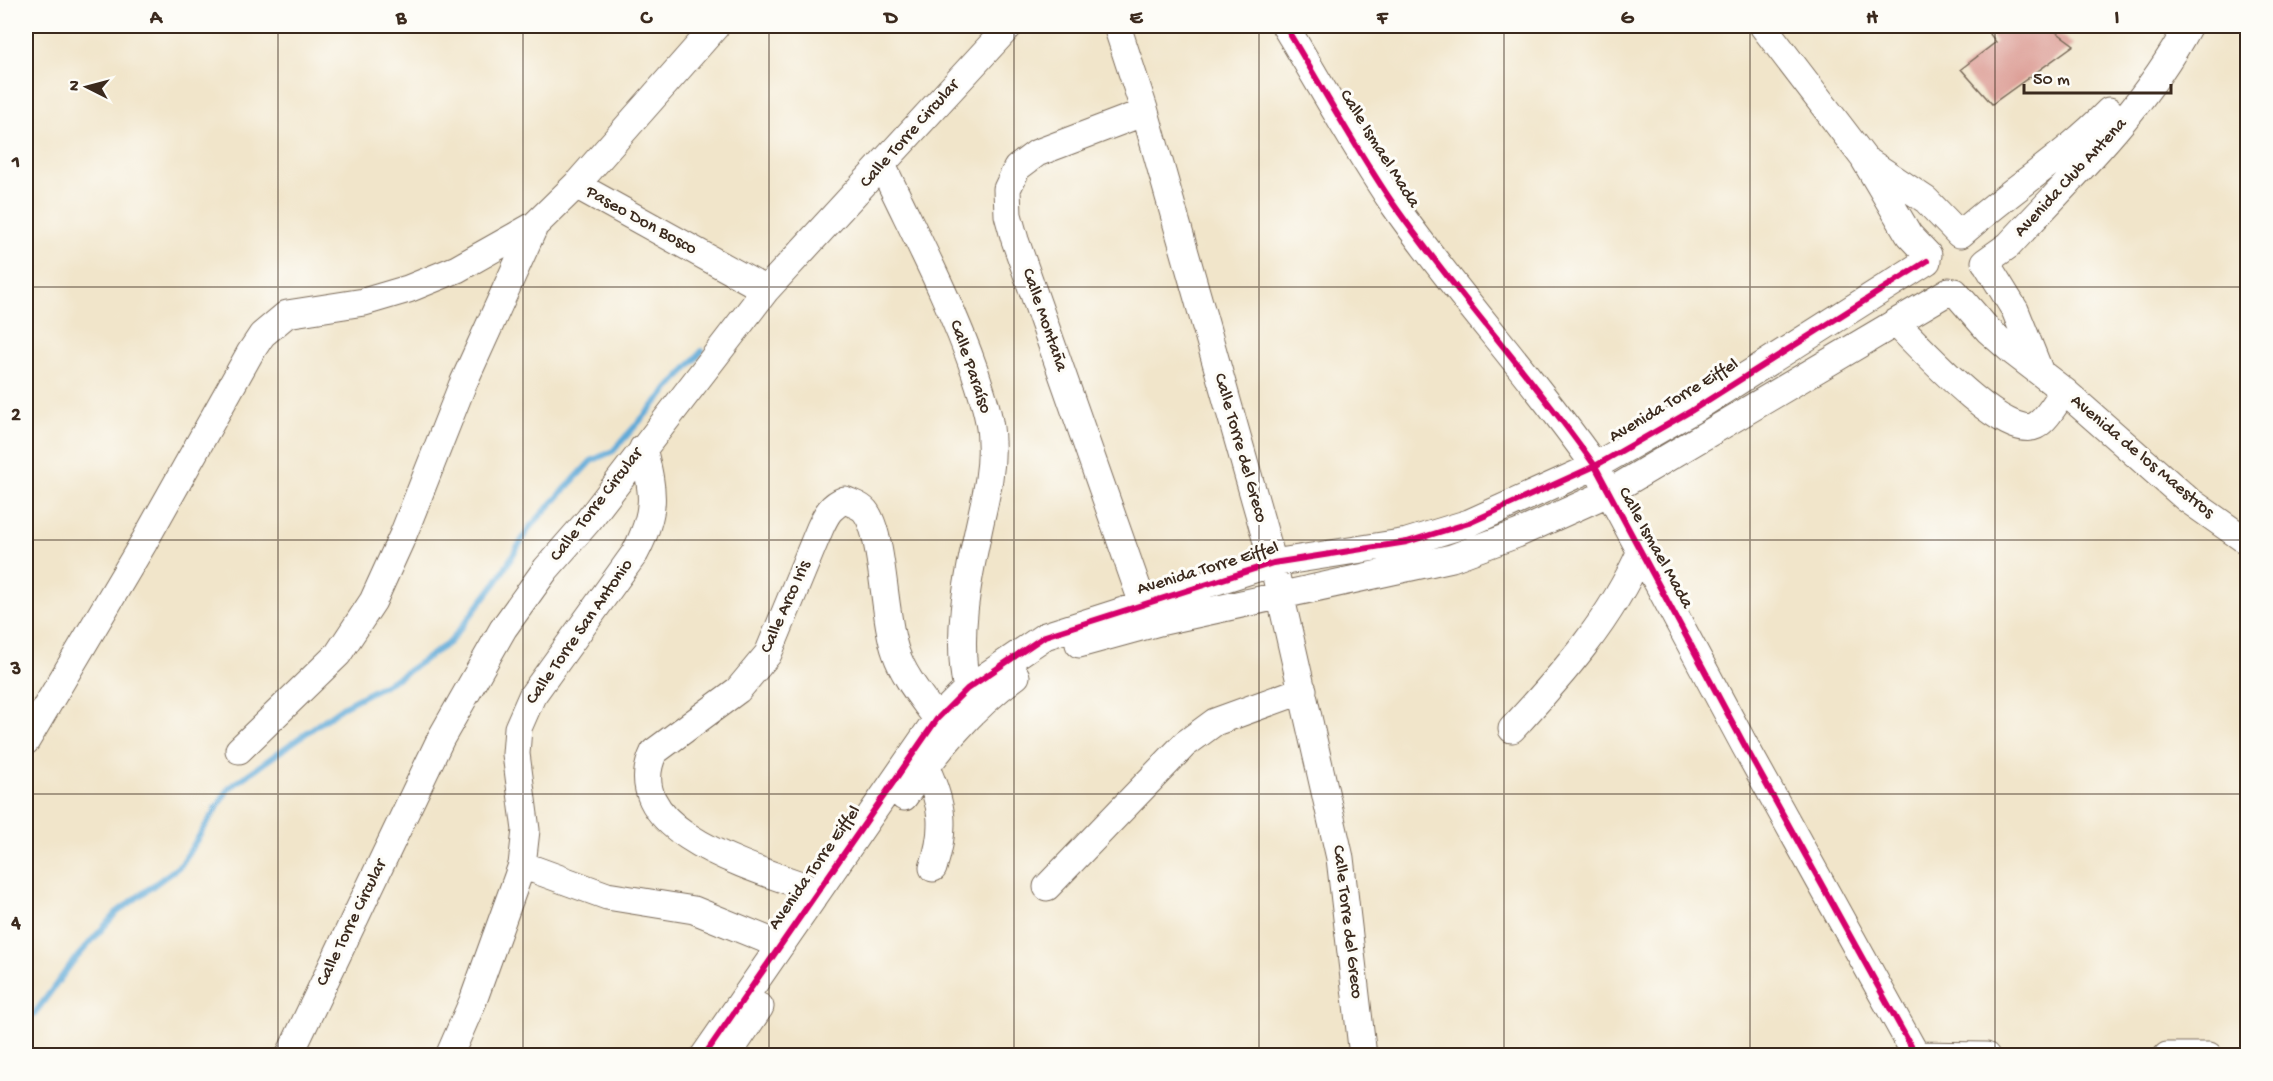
<svg xmlns="http://www.w3.org/2000/svg" width="2273" height="1081" viewBox="0 0 2273 1081" font-family="'Gochi Hand',sans-serif">
	<style>
		.lines { fill: none; stroke-linecap: round; stroke-linejoin: round }
		.stream { stroke: #61aad8; stroke-width: 6 }
		.building { fill: #dc9c94 }
		.minor-casing { stroke: #7b6b5a; stroke-width: 29 }
		.minor { stroke: #fff; stroke-width: 27 }
		.cycleway-casing { stroke: #fdfcf7; stroke-width: 10 }
		.cycleway { stroke: #d6006c; stroke-width: 6 }
		.grid { fill: none; stroke: #3b2a1e; stroke-width: 1.5; stroke-opacity: 0.55 }
		.labels { text-anchor: middle; dominant-baseline: central; stroke-width: 6; stroke-linejoin: round; paint-order: stroke }
		.street-label { font-size: 18px; fill: #3b2a1e; stroke: #fdfcf7 }
		.neatline { fill: none; stroke: #3b2a1e; stroke-width: 2 }
		.grid-label { font-size: 20px; text-anchor: middle; font-weight: bold; fill: #3b2a1e }
	</style>
	<rect width="100%" height="100%" fill="#fdfcf7"/>
	<filter id="ink" filterUnits="userSpaceOnUse"><feTurbulence type="fractalNoise" baseFrequency=".0167" numOctaves="2"/><feDisplacementMap in="SourceGraphic" scale="12" xChannelSelector="R" yChannelSelector="G"/><feConvolveMatrix kernelMatrix="1 2 1 2 8 2 1 2 1" color-interpolation-filters="sRGB"/></filter>
	<filter id="wash" filterUnits="userSpaceOnUse"><feTurbulence type="fractalNoise" baseFrequency=".008" numOctaves="4" result="noise"/><feDisplacementMap in="SourceGraphic" scale="24" xChannelSelector="R" yChannelSelector="G"/><feGaussianBlur stdDeviation="1.35" result="paint"/><feColorMatrix in="noise" values="0 0 0 0 0 0 0 0 0 0 0 0 0 0 0 0 0 1.4 0 .05"/><feComposite in="paint" operator="in"/></filter>
	<g filter="url(#wash)">
		<rect width="100%" height="100%" fill="#f1e5ca"/>
		<g class="lines">
			<!-- stream -->
			<path class="stream" d="M26,1019L35,1013L71,964L116,913L181,865L229,788L344,706L399,677L450,642L497,581L530,527L591,461L613,451L702,351"/>
		</g>
		<g id="blocks">
			<!-- building -->
			<path class="building" d="M1984,26H2048L2074,45L1992,104L1961,69L1996,42Z"/>
		</g>
	</g>
	<g filter="url(#ink)">
		<use href="#blocks" fill-opacity="0" stroke="#7b6b5a" stroke-width="1.5"/>
		<g class="lines">
			<!-- minor casing -->
			<g class="minor-casing">
				<path id="minor" d="M716,26L576,185L766,290
					M1117,26L1145,112L1273,563L1340,858L1363,1056
					M1285,26C1321,85 1355,148 1394,205C1457,295 1532,376 1595,466L1745,746L1916,1055L1986,1056
					M1763,26L1863,157L1909,235L1928,255
					M1869,162L1926,200L1959,234
					M882,165C914,233 950,300 975,372C982,395 991,418 991,442C993,472 984,503 978,532C967,582 956,638 967,689
					M1961,234C2009,191 2064,157 2109,111
					M1985,262L2009,245C2074,175 2143,110 2188,26
					M1986,263L2015,310L2039,370
					M1955,292L1988,330L2012,351L2064,391L2187,499L2248,542
					M1896,323C1917,344 2005,441 2035,426C2047,420 2056,402 2064,391
					M1143,604L1015,240L1008,215L1007,189L1017,168L1037,153L1145,112
					M1079,644L1159,622L1452,558L1517,534L1608,493L1949,291
					M1512,729C1562,675 1611,620 1641,551
					M26,741L144,542L250,353L262,335L287,314L364,302L408,289L457,269L535,225L576,185
					M239,750L338,654L373,601L403,535L462,386L535,225
					M926,768C943,805 946,828 933,868
					M904,797C936,752 970,709 1016,676
					M522,865L607,896L694,910L780,945
					M1047,887L1185,744L1215,722L1303,690
					M818,891C764,871 615,833 654,752L738,690L768,654L820,528C826,515 831,505 845,500C851,503 860,505 865,511C884,534 883,618 896,653C904,677 923,699 937,719
					M289,1056L441,738L503,629L546,569L588,521L766,290L1009,26
					M449,1056L473,1001L522,865L526,830L516,754L518,728L532,696L635,553C657,511 654,493 643,448
					M704,1056L937,719L967,689L1045,636L1273,563L1407,542L1469,523L1595,466L1691,411L1927,261
					M727,1056L760,1007
					M2167,1056H2209"/>
			</g>
			<!-- minor -->
			<use href="#minor" class="minor"/>
			<!-- cycleway casing -->
			<g class="cycleway-casing">
				<path id="cycleway" d="M1285,26C1321,85 1355,148 1394,205C1457,295 1532,376 1595,466L1745,746L1916,1055L1986,1056
					M704,1056L937,719L967,689L1045,636L1273,563L1407,542L1469,523L1595,466L1691,411L1927,261"/>
			</g>
			<!-- cycleway -->
			<use href="#cycleway" class="cycleway"/>
		</g>
	</g>
	<!-- grid -->
	<path class="grid" d="M278,26V1056M523,26V1056M769,26V1056M1014,26V1056M1259,26V1056M1504,26V1056M1750,26V1056M1995,26V1056M26,287H2248M26,540H2248M26,794H2248"/>
	<g class="labels">
		<!-- street labels -->
		<g class="street-label">
			<text transform="translate(910 134) rotate(-48)">Calle Torre Circular</text>
			<text transform="translate(1379 149) rotate(58)">Calle Ismael Mada</text>
			<text transform="translate(2071 178) rotate(-47)">Avenida Club Antena</text>
			<text transform="translate(641 221) rotate(29)">Paseo Don Bosco</text>
			<text transform="translate(1044 320) rotate(71)">Calle Montaña</text>
			<text transform="translate(970 367) rotate(71)">Calle Paraíso</text>
			<text transform="translate(1674 401) rotate(-31)">Avenida Torre Eiffel</text>
			<text transform="translate(1240 448) rotate(74)">Calle Torre del Greco</text>
			<text transform="translate(2142 457) rotate(40)">Avenida de los Maestros</text>
			<text transform="translate(597 505) rotate(-52)">Calle Torre Circular</text>
			<text transform="translate(1655 548) rotate(61)">Calle Ismael Mada</text>
			<text transform="translate(1208 569) rotate(-17)">Avenida Torre Eiffel</text>
			<text transform="translate(786 607) rotate(-66)">Calle Arco Iris</text>
			<text transform="translate(580 632) rotate(-55)">Calle Torre San Antonio</text>
			<text transform="translate(815 868) rotate(-55)">Avenida Torre Eiffel</text>
			<text transform="translate(1347 922) rotate(83)">Calle Torre del Greco</text>
			<text transform="translate(352 923) rotate(-64)">Calle Torre Circular</text>
		</g>
	</g>
	<!-- margin -->
	<rect width="2273" height="1081" fill="none" stroke="#fdfcf7" stroke-width="66"/>
	<!-- north arrow -->
	<g transform="translate(87 87) rotate(276)" stroke="#fdfcf7" stroke-width="4.5" paint-order="stroke">
	<path d="M0-4.5L10 22L0 15L-10 22Z" fill="#3b2a1e"/>
	<text y="-9" font-size="16" font-weight="bold" text-anchor="middle" fill="#3b2a1e">N</text>
	</g>
	<!-- scale -->
	<path d="M2024 84v9h147v-9" fill="none" stroke="#3b2a1e" stroke-width="3"/>
	<text x="2033" y="84" font-size="18" fill="#3b2a1e" stroke="#fdfcf7" stroke-width="4.5" paint-order="stroke">50 m</text>
	<rect x="33" y="33" width="2207" height="1015" class="neatline"/>
	<g class="grid-label">
		<text x="156" y="23">A</text>
		<text x="401" y="23">B</text>
		<text x="646" y="23">C</text>
		<text x="891" y="23">D</text>
		<text x="1136" y="23">E</text>
		<text x="1382" y="23">F</text>
		<text x="1627" y="23">G</text>
		<text x="1872" y="23">H</text>
		<text x="2117" y="23">I</text>
		<text x="16" y="167">1</text>
		<text x="16" y="420">2</text>
		<text x="16" y="674">3</text>
		<text x="16" y="928">4</text>
	</g>
</svg>
